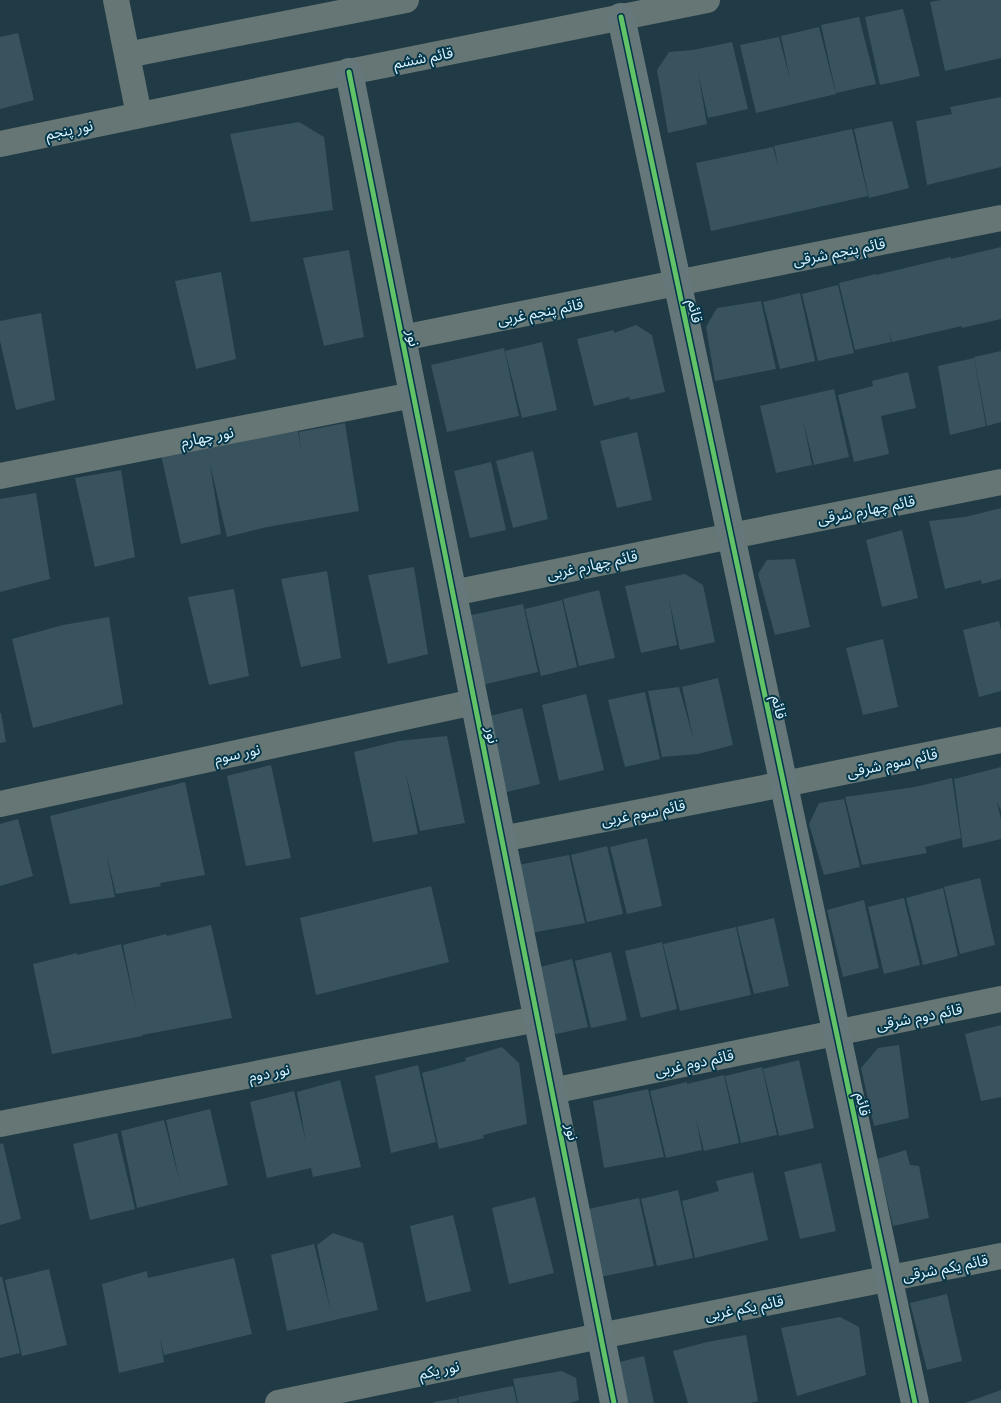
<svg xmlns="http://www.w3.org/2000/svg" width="1001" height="1403" viewBox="0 0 1001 1403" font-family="Lato,'Noto Sans Arabic',sans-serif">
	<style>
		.building { fill: #38535d }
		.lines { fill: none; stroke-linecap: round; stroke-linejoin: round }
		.street { stroke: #667675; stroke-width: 26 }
		.secondary { stroke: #657778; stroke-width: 28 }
		.cycleway-casing { stroke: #033649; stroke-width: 8 }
		.cycleway { stroke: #61c268; stroke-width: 5 }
		.labels { text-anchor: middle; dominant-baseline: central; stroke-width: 4; stroke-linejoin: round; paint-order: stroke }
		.street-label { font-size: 15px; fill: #daf2fe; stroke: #033649 }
	</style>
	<rect width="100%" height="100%" fill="#203b45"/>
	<!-- building -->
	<path class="building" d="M941,0H1001V58L945,71L930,2Z
		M903,9L920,76L880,85L865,17Z
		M859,17L876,84L836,93L821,25Z
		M819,27L836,94L756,113L740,45L779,37L790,79L781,36Z
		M18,33L34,100L0,109V37Z
		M732,42L748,109L708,118L698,73L707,124L668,133L657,70L669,52L693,50Z
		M1001,97V167L927,185L916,121L952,114L950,107Z
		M892,121L909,188L869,198L854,129Z
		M299,122L324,137L333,210L251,222L230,134Z
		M852,129L868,196L711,231L696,163L773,147L779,169L774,146Z
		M1001,247V319L962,328V326L892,342L889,332L891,342L855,350L839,283L876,274V275L951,257V259Z
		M349,250L364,337L324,346L303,258Z
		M221,272L236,359L196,369L175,281Z
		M838,285L854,353L818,361L802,294Z
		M800,293L815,361L780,369L763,302Z
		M761,301L776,369L715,381L706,327L717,308Z
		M41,313L55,400L16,410L0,341V321Z
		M636,325L652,335L665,392L630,400L629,397L594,406L577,339L614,330V333Z
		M542,342L557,410L522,418L505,351Z
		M504,348L519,416L447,432L431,365Z
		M1001,351V422L987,426L974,357Z
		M974,358L986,426L950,435L938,366Z
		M908,372L916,408L881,416L889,454L854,462L838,395L873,386L872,381Z
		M834,389L849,457L814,465L803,420L812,465L776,473L760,406Z
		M345,423L359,511L267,527L227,537L210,464L221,534L181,544L161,455L298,431L301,451L299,432Z
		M637,432L652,500L617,508L600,441Z
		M533,451L548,519L513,528L496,461Z
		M491,462L506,530L470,538L454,471Z
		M121,470L135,557L95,567L75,478Z
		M36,493L50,579L0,592V499Z
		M1001,508V579L982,584L981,580L945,589L929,521L965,517Z
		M902,530L918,598L882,607L866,540Z
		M795,559L810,627L775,635L758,574L767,560Z
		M414,567L428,654L388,664L368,575Z
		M327,571L341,658L301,667L281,579Z
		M685,574L703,585L715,642L680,650L669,599L677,645L641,653L625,586Z
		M234,589L249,676L209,685L188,597Z
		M599,590L615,658L579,666L563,599Z
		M562,600L577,667L541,676L525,609Z
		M523,604L538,672L474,687L467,616Z
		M109,617L123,704L33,728L12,639L63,625Z
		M999,621L1001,629V691L979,697L963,630Z
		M883,639L898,707L863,715L846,648Z
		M718,678L733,745L698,754L662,757L648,691L679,687L694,741L682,687Z
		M645,692L660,759L625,767L608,700Z
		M586,694L604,770L559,781L542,705Z
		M522,708L540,784L495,795L478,719Z
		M0,713H1L6,742L0,743Z
		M447,736L465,823L420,831L405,770L418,834L373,842L354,752L398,741Z
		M271,765L291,858L246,866L227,776Z
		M1001,767V811L997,802L1001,819V839L963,848L954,779Z
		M952,778L961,838L925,847L927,853L862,865L845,797L915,787Z
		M185,782L205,875L160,883L161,886L116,894L106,853L115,897L70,904L50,816Z
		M844,799L860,867L824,875L809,824L819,803Z
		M18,819L33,876L0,886V824Z
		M647,838L662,906L627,914L610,847Z
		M607,846L623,914L587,922L571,855Z
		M569,855L585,923L531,933L513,866Z
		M980,878L995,945L960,954L944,887Z
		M431,886L449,962L316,995L300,918Z
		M943,888L958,956L923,965L906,898Z
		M904,898L920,965L884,974L868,907Z
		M864,900L879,968L843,977L827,910Z
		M774,918L789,986L754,994L737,927Z
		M211,925L232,1018L142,1035V1036L52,1054L33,964L77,953V955L121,944L136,1010L123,945L166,934L167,936Z
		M736,927L751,995L680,1011L663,944Z
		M662,942L677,1009L641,1018L625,951Z
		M611,952L627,1020L591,1028L575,961Z
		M572,959L588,1027L552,1035L536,968Z
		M1001,1025V1097L981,1101L965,1034Z
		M899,1045L909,1118L874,1126L861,1068L878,1048Z
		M502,1047L519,1063L527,1124L483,1135L484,1138L439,1149L422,1073L466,1061L465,1058Z
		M799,1060L814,1128L779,1136L763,1069Z
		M418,1065L436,1142L391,1153L375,1076Z
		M762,1067L777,1135L741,1143L725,1076Z
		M724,1075L739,1143L704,1151L696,1119L702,1150L666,1158L650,1091L687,1082V1084Z
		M340,1080L361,1167L313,1177L311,1168L267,1178L250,1102L294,1091L306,1142L297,1092Z
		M648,1089L664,1157L604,1168L593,1101Z
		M210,1109L228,1185L137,1208L121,1131L164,1120L180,1183L166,1120Z
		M117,1133L135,1209L90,1220L73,1144Z
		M3,1143L21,1219L0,1225V1144Z
		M906,1150L910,1165L919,1166L929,1218L893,1226L877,1159Z
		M821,1163L836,1231L800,1239L784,1172Z
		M753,1172L768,1240L695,1258L682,1201L719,1191L716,1181Z
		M678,1190L693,1258L657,1266L641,1199Z
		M535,1197L554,1273L509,1284L492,1208Z
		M639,1198L654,1266L600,1277L579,1211Z
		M453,1215L471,1291L426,1302L410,1226Z
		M333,1233L363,1243L378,1310L287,1331L271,1255L314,1244L331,1312L317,1245Z
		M234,1258L252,1334L164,1355L160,1338L164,1362L119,1373L102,1284L147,1271L148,1278Z
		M49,1269L67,1345L22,1356L5,1280Z
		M0,1277H2L20,1353L0,1358Z
		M947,1294L962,1361L927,1370L910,1303Z
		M840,1317L859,1327L866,1375L797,1396L781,1328Z
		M746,1335L758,1401L750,1403H688L673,1351L707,1342Z
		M644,1356L654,1403H616L607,1365Z
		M562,1371L576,1378L579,1400L570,1403H518L513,1379Z
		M513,1386L517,1403H459L458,1397Z
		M1001,1390V1403H965Z
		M457,1398L458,1403H434L433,1402Z"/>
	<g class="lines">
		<!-- street -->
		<path class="street" d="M116,0L139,115
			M127,55L406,0
			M0,144L349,72L707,0
			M402,338L1001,218
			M0,476L413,395
			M453,593L731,536L1001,482
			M0,804L474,702
			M501,839L784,784L1001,740
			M552,1091L1001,999
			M0,1124L537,1019
			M278,1403L600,1336L1001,1256"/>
		<!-- secondary -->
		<path class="secondary" d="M621,17L915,1403
			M349,72L614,1403"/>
		<!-- cycleway casing -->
		<g class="cycleway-casing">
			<path id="cycleway" d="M621,17L915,1403
				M349,72L614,1403"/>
		</g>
		<!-- cycleway -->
		<use href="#cycleway" class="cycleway"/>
	</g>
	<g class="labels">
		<!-- street labels -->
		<g class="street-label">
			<text transform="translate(423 57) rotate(-11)">قائم ششم</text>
			<text transform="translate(69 129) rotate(-12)">نور پنجم</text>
			<text transform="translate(839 251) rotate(-11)">قائم پنجم شرقی</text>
			<text transform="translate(540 311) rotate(-11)">قائم پنجم غربی</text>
			<text transform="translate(696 311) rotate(78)">قائم</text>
			<text transform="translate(414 338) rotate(79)">نور</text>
			<text transform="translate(207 436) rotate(-11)">نور چهارم</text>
			<text transform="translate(866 509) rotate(-11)">قائم چهارم شرقی</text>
			<text transform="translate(592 564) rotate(-12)">قائم چهارم غربی</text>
			<text transform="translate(780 707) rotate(78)">قائم</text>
			<text transform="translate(493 735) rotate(79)">نور</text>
			<text transform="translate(237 753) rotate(-12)">نور سوم</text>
			<text transform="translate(892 762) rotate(-12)">قائم سوم شرقی</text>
			<text transform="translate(643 812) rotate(-11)">قائم سوم غربی</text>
			<text transform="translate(919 1016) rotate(-11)">قائم دوم شرقی</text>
			<text transform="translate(694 1062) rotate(-12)">قائم دوم غربی</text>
			<text transform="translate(269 1072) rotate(-11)">نور دوم</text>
			<text transform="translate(864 1104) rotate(78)">قائم</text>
			<text transform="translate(573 1132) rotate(79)">نور</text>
			<text transform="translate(945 1267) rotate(-11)">قائم یکم شرقی</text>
			<text transform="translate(744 1307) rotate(-11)">قائم یکم غربی</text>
			<text transform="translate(439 1369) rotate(-12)">نور یکم</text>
		</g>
	</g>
</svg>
